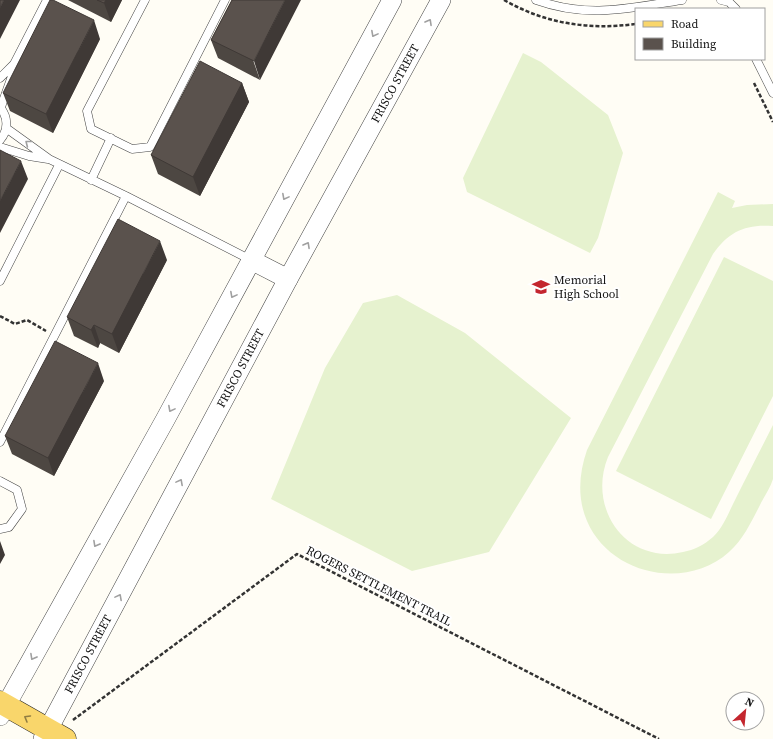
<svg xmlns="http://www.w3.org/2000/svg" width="773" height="739" viewBox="0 0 773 739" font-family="'Source Serif 4',serif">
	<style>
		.pitch { fill: #e6f2cf }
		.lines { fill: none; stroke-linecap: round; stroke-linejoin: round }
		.service-casing { stroke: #444; stroke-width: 9 }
		.tertiary-casing { stroke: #444; stroke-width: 20 }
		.primary-casing { stroke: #222; stroke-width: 23 }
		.path { stroke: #333; stroke-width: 2.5; stroke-dasharray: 4 2; stroke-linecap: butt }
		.service { stroke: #fff; stroke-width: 8 }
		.tertiary { stroke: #fff; stroke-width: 19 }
		.primary { stroke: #f9d66b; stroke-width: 22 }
		.wall { fill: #4d4742 }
		.shaded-wall { fill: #3f3936 }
		.building { fill: #5a524d; stroke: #3f3936 }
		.oneway { stroke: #a0a0a0 }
		.oneway2 { stroke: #917d42 }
		.labels { text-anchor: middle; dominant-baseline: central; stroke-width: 4; stroke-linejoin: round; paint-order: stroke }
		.street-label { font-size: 12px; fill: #111; stroke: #fff }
		.poi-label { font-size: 12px; fill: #111; stroke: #fff; text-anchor: start }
	</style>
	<rect width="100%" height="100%" fill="#fffdf5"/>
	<!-- pitch -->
	<path class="pitch" d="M523,53L541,62L608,115L623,153L598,238L590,253L467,192L463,178Z
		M718,192L735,201L732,208L747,205L773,204V226C746,224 729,231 713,254L608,457C587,508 626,565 683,552C694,550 704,545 713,537C724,527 729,511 736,498C748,474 761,449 773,425C773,438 773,468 773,479C770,489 763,498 759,507C751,522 743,540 729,552C686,591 610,575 587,521C577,498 579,473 587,450Z
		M724,257L773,281V396L711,519L616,471Z
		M397,295L465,333L571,418L489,552L412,571L271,499L325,368L363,303Z"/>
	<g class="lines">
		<!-- service casing -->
		<g class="service-casing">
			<path id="service" d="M145,0L87,111L91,129L132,149L150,147L225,0
				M536,0C589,19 629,8 682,0
				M721,0L729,2L736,9
				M756,59L773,93
				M0,78L14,64L47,0
				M0,107C8,117 9,130 0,140
				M1,107L12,76L14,64
				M6,128L49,159L126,196L251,260
				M0,147L29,156L48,159
				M91,180L111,138
				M0,281L59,165
				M0,442L126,196
				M0,481L17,490L22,509L9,527L0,529"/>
		</g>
		<!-- tertiary casing -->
		<g class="tertiary-casing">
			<g id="tertiary">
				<path d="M251,260L288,279"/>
				<path d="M0,716L165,420L392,0"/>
				<path id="s1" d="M43,739L288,279L441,0"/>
			</g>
		</g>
		<!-- primary casing -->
		<g class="primary-casing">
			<path id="primary" d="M0,702L65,739"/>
		</g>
		<!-- path -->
		<path class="path" d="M504,0C546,24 589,30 636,24
			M754,83L773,122
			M0,316L15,324L27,320L46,331
			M73,720L297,554L659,739"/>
		<!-- service -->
		<use href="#service" class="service"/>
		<!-- tertiary -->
		<use href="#tertiary" class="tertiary"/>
		<!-- primary -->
		<use href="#primary" class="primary"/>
	</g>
	<!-- wall -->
	<path class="wall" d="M68,0H122L111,22Z
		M232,0L260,80L218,58L211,40Z
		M100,39L53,133L10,111L3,93Z
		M242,83L249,102L200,196L158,174L151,155Z
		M167,260L119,353L100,343L98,348L74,336L67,317Z
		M104,381L54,476L12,454L5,436Z"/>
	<!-- shaded-wall -->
	<path class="shaded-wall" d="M4,0H20L0,39V8Z
		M106,0H122L111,22L104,3Z
		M285,0H301L260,80L254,61Z
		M94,20L100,39L53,133L46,114Z
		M242,83L249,102L200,196L193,177Z
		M21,161L28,179L0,233V201Z
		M160,241L167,260L119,353L112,334Z
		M94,325L100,343L98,348L91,330Z
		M98,363L104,381L54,476L48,458Z
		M0,541L5,555L0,564Z"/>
	<!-- building -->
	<path class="building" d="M0,0H4L0,8Z
		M50,0H53L94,20L46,114L3,93Z
		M97,0H106L104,3Z
		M232,0H285L254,61L211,40Z
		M200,61L242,83L193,177L151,155Z
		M0,150L21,161L0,201Z
		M118,219L160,241L112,334L94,325L91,330L67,317Z
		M55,341L98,363L48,458L5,436Z"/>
	<!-- one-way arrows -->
	<defs><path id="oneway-chevron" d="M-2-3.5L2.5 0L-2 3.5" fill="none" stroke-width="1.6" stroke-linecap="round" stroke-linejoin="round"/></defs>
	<g class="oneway">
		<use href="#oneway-chevron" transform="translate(429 22) rotate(-61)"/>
		<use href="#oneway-chevron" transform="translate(374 34) rotate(118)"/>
		<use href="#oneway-chevron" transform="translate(28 143) rotate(-142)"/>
		<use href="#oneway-chevron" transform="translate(285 197) rotate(118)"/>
		<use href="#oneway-chevron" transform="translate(307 245) rotate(-61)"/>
		<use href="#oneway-chevron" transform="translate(233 295) rotate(118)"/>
		<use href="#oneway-chevron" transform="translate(171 409) rotate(118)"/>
		<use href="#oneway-chevron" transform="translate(180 482) rotate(-62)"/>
		<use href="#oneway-chevron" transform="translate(96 544) rotate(119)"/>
		<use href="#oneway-chevron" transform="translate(119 597) rotate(-62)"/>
		<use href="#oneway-chevron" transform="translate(33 657) rotate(119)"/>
	</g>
	<use class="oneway2" href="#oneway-chevron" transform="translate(27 718) rotate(-150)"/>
	<!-- icons -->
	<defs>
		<g id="school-bare" transform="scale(1.38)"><path d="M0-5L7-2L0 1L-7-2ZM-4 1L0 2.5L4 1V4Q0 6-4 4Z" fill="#c4262e" stroke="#fff" stroke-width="2.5" paint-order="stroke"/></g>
	</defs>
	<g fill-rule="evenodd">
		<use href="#school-bare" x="541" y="287"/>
	</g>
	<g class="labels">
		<!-- street labels -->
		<g class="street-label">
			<text stroke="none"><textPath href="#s1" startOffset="744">FRISCO STREET</textPath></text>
			<text stroke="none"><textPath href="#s1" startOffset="420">FRISCO STREET</textPath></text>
			<text transform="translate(379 586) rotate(27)">ROGERS SETTLEMENT TRAIL</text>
			<text stroke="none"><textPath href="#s1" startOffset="96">FRISCO STREET</textPath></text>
		</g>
		<!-- poi labels -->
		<g class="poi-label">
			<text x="554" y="280">Memorial<tspan x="554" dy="14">High School</tspan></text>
		</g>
	</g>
	<!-- legend -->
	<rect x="635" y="8" width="130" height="52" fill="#ffffff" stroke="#a0a0a0"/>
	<rect x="643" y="21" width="20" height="6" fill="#f9d66b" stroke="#a0a0a0"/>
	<text x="671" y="28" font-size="12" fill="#111111">Road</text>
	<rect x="643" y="38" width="20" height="12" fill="#5a524d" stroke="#a0a0a0"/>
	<text x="671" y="48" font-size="12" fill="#111111">Building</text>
	<!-- north arrow -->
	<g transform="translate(745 711) rotate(27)"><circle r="19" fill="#ffffff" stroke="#a0a0a0"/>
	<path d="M0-3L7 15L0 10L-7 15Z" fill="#c4262e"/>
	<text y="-6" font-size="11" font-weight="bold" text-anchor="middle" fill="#111111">N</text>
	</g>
</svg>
